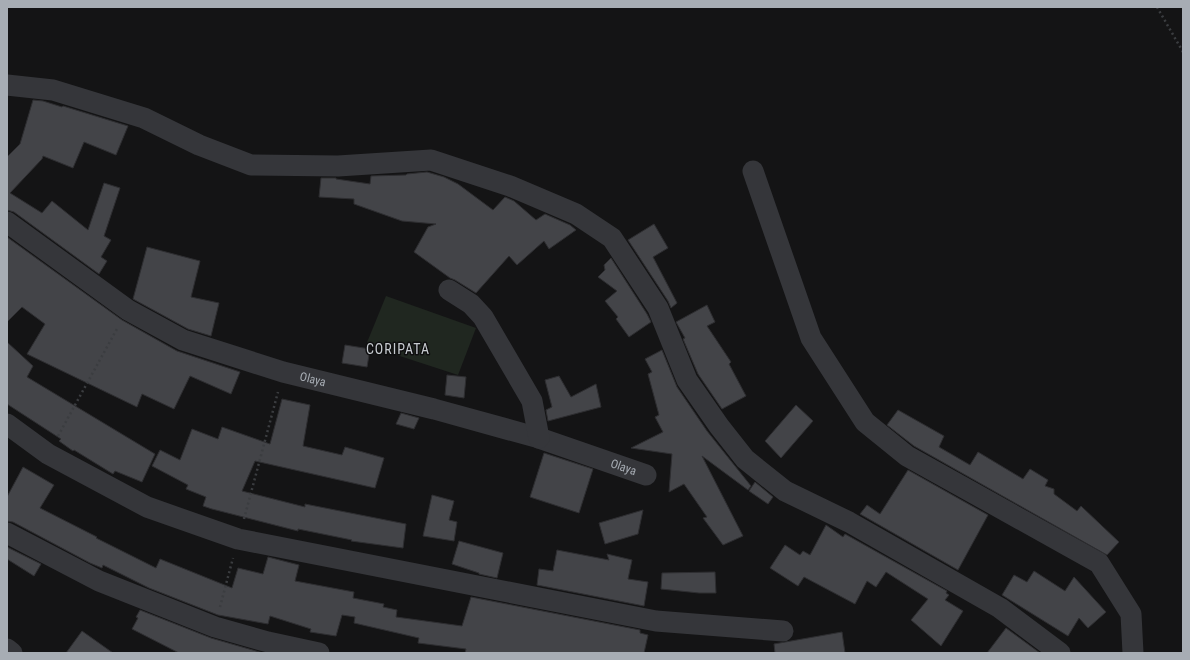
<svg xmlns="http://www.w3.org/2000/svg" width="1190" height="660" viewBox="0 0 1190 660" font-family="'Roboto Condensed',sans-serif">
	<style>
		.green { fill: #202720 }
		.building { fill: #434448; stroke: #2e2e31 }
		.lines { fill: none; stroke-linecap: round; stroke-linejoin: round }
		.path { stroke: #3b3d40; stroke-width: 2.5; stroke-dasharray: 2 3; stroke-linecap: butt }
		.minor { stroke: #35363a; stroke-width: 21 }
		.labels { text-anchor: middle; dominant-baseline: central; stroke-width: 3; stroke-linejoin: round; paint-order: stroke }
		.street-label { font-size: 12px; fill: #a7adb4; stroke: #0f0f10 }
		.quarter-label { font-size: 14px; letter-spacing: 1px; fill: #c7cbd0; stroke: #0f0f10 }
	</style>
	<rect width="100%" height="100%" fill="#141415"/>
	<!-- green -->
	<path class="green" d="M386,296L476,328L458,375L366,345Z"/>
	<!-- building -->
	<path class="building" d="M33,100L43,101L62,107L63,106L128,126L116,155L84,142L73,168L43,156L42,159L10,193L42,213L52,201L88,230L104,183L120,188L104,236L111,240L101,257L107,261L99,274L14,212L7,210V157L20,144Z
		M427,172L444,177L458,184L493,210L505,197L514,201L536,220L545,214L570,225L576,230L549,249L544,241L517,265L509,256L476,293L455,280L450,278L414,252L428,227L436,224L402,221L354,204V199L319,197L321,178H336V179L370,184L371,176L406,175L407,174Z
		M654,224L668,248L653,257L677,303L671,308L668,301L628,240Z
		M7,237L122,320L177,351L240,372L231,394L190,376L174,409L142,394L137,407L27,354L45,324L22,307L7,322Z
		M147,247L200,261L191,297L219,303L211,336L188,329L133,299Z
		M611,258L647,314L651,322L629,337L616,319L618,317L605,301L617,291L598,277L605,270L604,265Z
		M707,305L715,322L707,326L731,362L729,364L746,396L722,409L698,374L683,339L685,338L676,322Z
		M7,342L33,366L27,377L155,454L142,482L115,471L113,474L74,450L73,451L59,441L61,439L7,404Z
		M345,345L370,349L367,367L342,363Z
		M662,350L677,387L707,431L751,486L748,490L702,456L743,536L723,545L703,518L707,517L684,484L669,492L672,454L631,448L663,432L655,417L659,415L648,374L652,372L645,359Z
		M447,375L466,377L464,398L445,395Z
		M559,376L571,397L596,384L601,407L548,421L546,410L552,407L545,380Z
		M282,399L310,405L303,446L342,455L345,447L384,458L375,488L255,461L242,491L305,507V504L406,524L403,548L351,541L352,540L298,529V531L212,509L203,506L206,497L186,489L188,485L152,466L160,450L180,460L192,429L218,439L222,427L270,444Z
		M796,405L813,421L781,458L765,441Z
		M898,410L944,436L939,447L970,465L978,452L1023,479L1030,469L1048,480L1045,486L1054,489V494L1077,511L1081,506L1119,542L1107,555L914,446L887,425Z
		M401,413L419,418L414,429L396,424Z
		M544,453L593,469L579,513L530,497Z
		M23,467L54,485L40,508L97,537L96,538L156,568L160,559L232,588L238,568L263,574L268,557L299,565L295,581L354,592L353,598L384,604L383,607L397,610L396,617L462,626L471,597L640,630V633L648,635L644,653H465L466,649L418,643L419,638L354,623L355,617L342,615L336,636L310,632L311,629L270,616L268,624L218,615L149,588L103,565L102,568L90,563L13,522L7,521V497Z
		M908,470L988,515L958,570L860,514L867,505L880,514Z
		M755,482L773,497L768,504L749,491Z
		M432,495L454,501L449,520L457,522L454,541L423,536Z
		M643,510L638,534L605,544L599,523Z
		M826,525L843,537L845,534L947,591L946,593L949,595L945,600L963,611L941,646L911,620L928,599L886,572L876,587L867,581L855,604L804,577L798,586L770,568L785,545L800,555L803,551L810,555Z
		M459,541L503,553L497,578L479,574V573L452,564Z
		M7,547L41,564L34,576L7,559Z
		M557,550L609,560L607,554L632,560L628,579L648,582L644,606L537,585L539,569L553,571Z
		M1034,571L1065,591L1074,577L1106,612L1088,628L1079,618L1068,636L1002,595L1014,575L1027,582Z
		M715,572L716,593H699L661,589L662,573Z
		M140,610L211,638L263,653H179L132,629L138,618L136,617Z
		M1006,628L1040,653H987Z
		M82,631L113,653H66Z
		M842,632L845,653H775L774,644Z"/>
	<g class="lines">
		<!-- path -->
		<path class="path" d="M1157,7L1183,52
			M58,436L118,327
			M244,519L278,392
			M220,607L233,558"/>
		<!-- minor -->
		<g class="minor">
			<path d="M7,85L53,90L144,118L199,145L251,165L338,166L431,160L510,186L576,214L612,238L658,308L687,380L719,426L745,459L785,491L849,522L1000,608L1060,653"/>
			<path d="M753,171L811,338L865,422L907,456L1099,563L1131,614L1133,653"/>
			<path id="s1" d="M7,222L128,310L183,340L283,372L434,409L539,438L646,475"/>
			<path d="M449,290L471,304L483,317L532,401L539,438"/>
			<path d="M7,424L48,454L147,507L238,539L656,621L783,631"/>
			<path d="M7,533L99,581L215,627L268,642L319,653"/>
			<path d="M7,649L12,653"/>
		</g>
	</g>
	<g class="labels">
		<!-- street labels -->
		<g class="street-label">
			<text stroke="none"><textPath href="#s1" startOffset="348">Olaya</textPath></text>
			<text stroke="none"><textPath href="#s1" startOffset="671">Olaya</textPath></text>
		</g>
		<!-- quarter labels -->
		<g class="quarter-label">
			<text x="398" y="349">CORIPATA</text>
		</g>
	</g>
	<!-- border -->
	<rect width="1190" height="660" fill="none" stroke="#a7adb4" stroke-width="16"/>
</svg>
